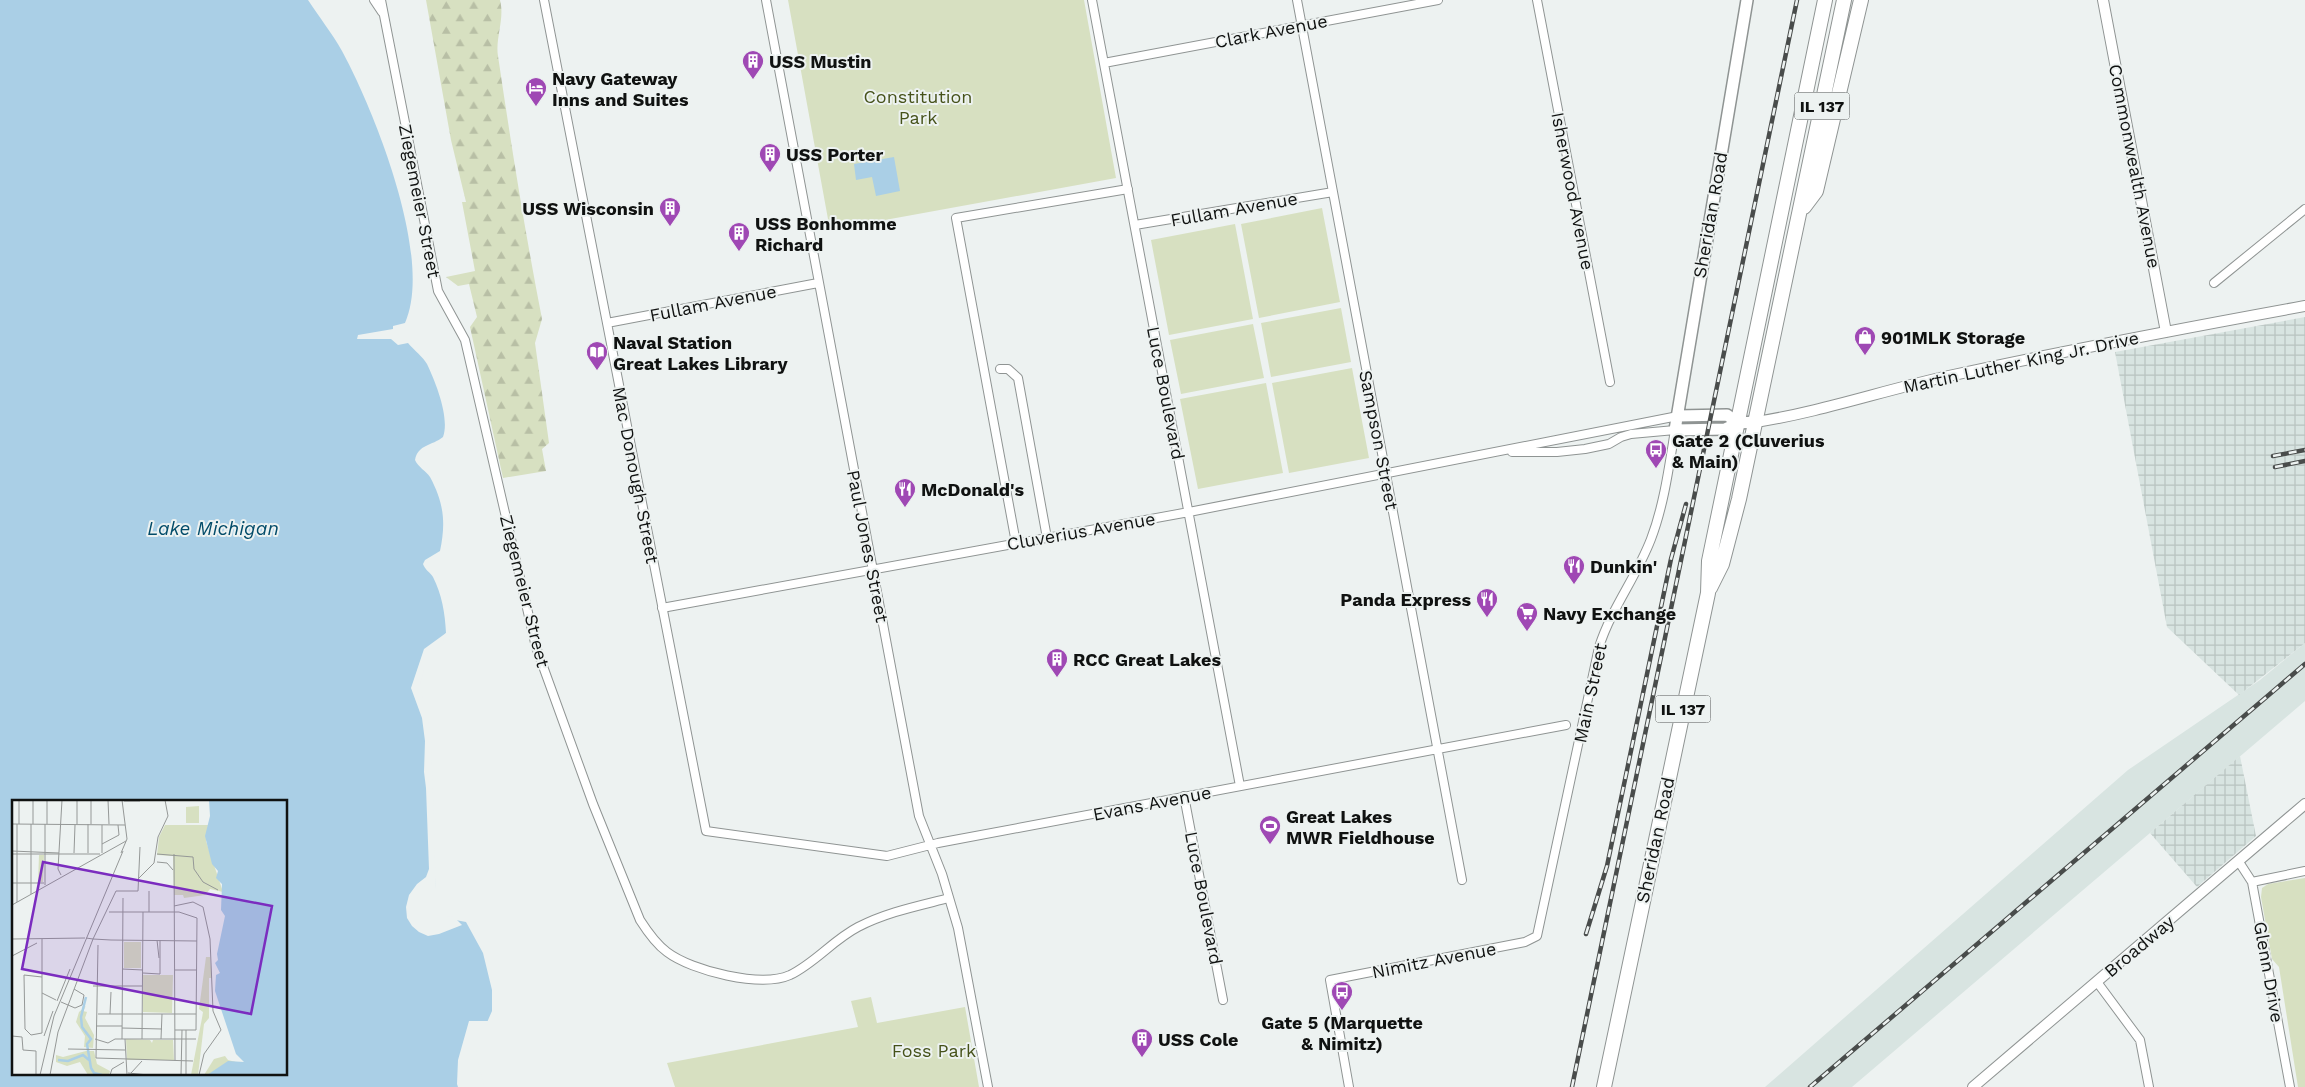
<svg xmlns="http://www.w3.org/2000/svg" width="2305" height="1087" viewBox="0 0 2305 1087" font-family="'Work Sans',sans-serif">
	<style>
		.built { fill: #d8e4e1 }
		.industrial { fill: url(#industrial-grid) }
		.green { fill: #d7e0c1 }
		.forest { fill: url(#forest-firs) }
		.water { fill: #aacfe6; fill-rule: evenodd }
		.pier { fill: #edf2f1 }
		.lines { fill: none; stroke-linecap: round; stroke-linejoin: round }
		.minor-casing { stroke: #8f9493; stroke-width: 10 }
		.tertiary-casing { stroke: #8f9493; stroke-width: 12 }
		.secondary-casing { stroke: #8f9493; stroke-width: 14 }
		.trunk-casing { stroke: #8f9493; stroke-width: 16 }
		.minor { stroke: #fff; stroke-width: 8 }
		.tertiary { stroke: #fff; stroke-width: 10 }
		.secondary { stroke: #fff; stroke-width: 11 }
		.trunk { stroke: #fff; stroke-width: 14 }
		.rail-casing { stroke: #494c4b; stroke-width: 4.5 }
		.rail { stroke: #edf2f1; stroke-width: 2.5; stroke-dasharray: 8; stroke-linecap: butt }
		.labels { text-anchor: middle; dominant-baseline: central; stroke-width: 4; stroke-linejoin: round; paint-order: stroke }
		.shield { fill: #edf2f1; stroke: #525554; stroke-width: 1 }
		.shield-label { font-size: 16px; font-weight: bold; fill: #101211 }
		.street-label { font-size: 18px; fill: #101211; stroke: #edf2f1 }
		.poi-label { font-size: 18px; font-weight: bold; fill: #101211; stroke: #edf2f1; text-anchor: start }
		.park-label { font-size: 18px; fill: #46521a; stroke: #edf2f1 }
		.water-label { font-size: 19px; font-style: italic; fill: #024b69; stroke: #edf2f1 }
		.inset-river { fill: none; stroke: #aacfe6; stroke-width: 2.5 }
		.inset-road { fill: none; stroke: #959897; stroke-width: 1 }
		.view { fill: #7b2cbf; fill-opacity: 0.15; stroke: #7b2cbf; stroke-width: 2.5 }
		.inset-edge { fill: none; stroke: #101211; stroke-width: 2.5 }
	</style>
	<defs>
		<pattern id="industrial-grid" width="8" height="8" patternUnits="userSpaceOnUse" patternTransform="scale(1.25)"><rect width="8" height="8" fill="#d8e4e1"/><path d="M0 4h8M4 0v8" fill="none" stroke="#b8c3c0"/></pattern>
		<pattern id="forest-firs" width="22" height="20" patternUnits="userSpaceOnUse" patternTransform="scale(1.25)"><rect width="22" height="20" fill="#d7e0c1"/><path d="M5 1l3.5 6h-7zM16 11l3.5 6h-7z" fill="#b8bfa5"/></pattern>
	</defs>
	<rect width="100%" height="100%" fill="#edf2f1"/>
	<!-- built -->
	<path class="built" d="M2305,643V701L1852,1087H1765L2128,770L2260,680Z"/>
	<!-- industrial -->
	<path class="industrial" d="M2305,317V643L2239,695L2167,627L2115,352Z
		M2240,756L2256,836L2197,887L2150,833Z"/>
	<!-- green -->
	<path class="green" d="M788,0H1084L1116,178L830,230Z
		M1322,208L1340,302L1259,318L1241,224Z
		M1235,224L1253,319L1169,335L1151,240Z
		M1341,308L1351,362L1271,377L1261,323Z
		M1253,324L1264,378L1181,394L1170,340Z
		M1352,368L1369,458L1289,473L1272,383Z
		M1266,383L1283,473L1198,489L1180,399Z
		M2305,878V1087H2298L2279,967L2272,959L2261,897L2262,888L2268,884Z
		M871,997L877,1023L965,1007L979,1087H675L667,1063L858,1027L851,1001Z"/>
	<!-- forest -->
	<path class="forest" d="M426,0H500C505,19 495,38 498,56C511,144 525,232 542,319L535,343L549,443L542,449L546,471L503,478L470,327L477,317L469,284L458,286L446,277L475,271L462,202H466L451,140Z"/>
	<!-- water -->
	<path class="water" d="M0,0H308C319,17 332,33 342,51C374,110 434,258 405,323L393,326V329L358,335L357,339H391L398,345L408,343C414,350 423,357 427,364C436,383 450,418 443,437C432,446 418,444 415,460C418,467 426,471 430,477C444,503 446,523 440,551L425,560L423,564C425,570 430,572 433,577C442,595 445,613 446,633L430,653L418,683L429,736L436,901L445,918L466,922L483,953L492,990V1011L474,1052L481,1087H0ZM14,801H286V1073H14Z
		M894,157L900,191L876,196L872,177L856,180L854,164Z"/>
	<!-- pier -->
	<path class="pier" d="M449,628V634L432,654L424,670L420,684L431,736L436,889L438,900L447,916L454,917L462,925L439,934L428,936L419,932L412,926L407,918L406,907L409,895L417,884L426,877L429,869L426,788L424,772L425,741L422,718L411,688L424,649L446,633Z
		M469,1021H489L476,1052L484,1087H458L457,1084L458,1060Z"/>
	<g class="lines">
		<!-- minor casing -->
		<g class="minor-casing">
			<path id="minor" d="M374,0L382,12
				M381,0L438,291L465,340L536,647L593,804L640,920C647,931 656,944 667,952C692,971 761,988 790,975C815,963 833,940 858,927C887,912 918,906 949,898
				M544,0L706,831L887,856L938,843L1566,725
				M766,0L919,816L942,874L958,928L988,1087
				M1092,0L1240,786
				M1297,0L1462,880
				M1537,0L1610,382
				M1104,63L1438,0
				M1135,225L1333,192
				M2214,283L2305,209
				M607,323L818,283
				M1000,369H1008L1018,378L1047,538
				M1016,543L956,218L1128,189
				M662,608L1189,512L1678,416
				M1184,796L1223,1000
				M2239,862L2252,882L2290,1087
				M2252,882L2305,871
				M2097,982L2140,1040L2149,1087
				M1349,1087L1330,980L1525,942L1537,936L1599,647C1612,607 1636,578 1651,539C1664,505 1669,467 1675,430L1631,434L1621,437L1609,444L1585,449L1557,452H1512"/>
		</g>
		<!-- tertiary casing -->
		<g class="tertiary-casing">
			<path id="tertiary" d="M2103,0L2166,332
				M1756,422C1820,412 1881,391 1944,377C2064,351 2184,328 2305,306
				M1973,1087L2305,804"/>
		</g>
		<!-- secondary casing -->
		<g class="secondary-casing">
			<path id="secondary" d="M1747,0L1675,430L1725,429L1738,423L1756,422
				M1678,416L1727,415L1738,423"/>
		</g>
		<!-- trunk casing -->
		<g class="trunk-casing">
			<path id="trunk" d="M1804,207L1816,191L1861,0
				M1710,588L1722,564L1739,499L1844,0
				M1604,1087L1708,593L1709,561L1825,0"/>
		</g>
		<!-- minor -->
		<use href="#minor" class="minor"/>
		<!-- tertiary -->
		<use href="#tertiary" class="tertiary"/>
		<!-- secondary -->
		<use href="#secondary" class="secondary"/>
		<!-- trunk -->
		<use href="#trunk" class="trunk"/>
		<!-- rail casing -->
		<g class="rail-casing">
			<path id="rail" d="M2273,456L2305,450
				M2275,467L2305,461
				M1586,934L1607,866L1671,559L1686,504
				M1572,1087L1797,0
				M1810,1087L2305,664"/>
		</g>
		<!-- rail -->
		<use href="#rail" class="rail"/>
	</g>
	<!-- icons -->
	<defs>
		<g id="building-pin" transform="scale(1.125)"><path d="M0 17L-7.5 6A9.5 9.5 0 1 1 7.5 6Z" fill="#9f48b4" stroke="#edf2f1"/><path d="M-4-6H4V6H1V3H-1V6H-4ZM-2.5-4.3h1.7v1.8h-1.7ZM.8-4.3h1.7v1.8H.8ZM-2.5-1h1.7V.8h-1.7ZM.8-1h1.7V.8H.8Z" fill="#fff"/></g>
		<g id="hotel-pin" transform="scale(1.125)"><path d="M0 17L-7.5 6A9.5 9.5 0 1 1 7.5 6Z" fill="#9f48b4" stroke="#edf2f1"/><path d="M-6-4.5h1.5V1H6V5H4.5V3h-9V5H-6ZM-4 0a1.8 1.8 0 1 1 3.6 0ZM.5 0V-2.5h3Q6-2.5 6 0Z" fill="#fff"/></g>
		<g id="shop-pin" transform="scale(1.125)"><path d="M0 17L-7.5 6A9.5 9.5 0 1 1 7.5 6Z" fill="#9f48b4" stroke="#edf2f1"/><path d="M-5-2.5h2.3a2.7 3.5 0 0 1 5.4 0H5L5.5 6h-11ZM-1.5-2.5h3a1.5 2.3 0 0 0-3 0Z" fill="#fff"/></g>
		<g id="library-pin" transform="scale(1.125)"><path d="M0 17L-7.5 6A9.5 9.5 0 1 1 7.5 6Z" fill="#9f48b4" stroke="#edf2f1"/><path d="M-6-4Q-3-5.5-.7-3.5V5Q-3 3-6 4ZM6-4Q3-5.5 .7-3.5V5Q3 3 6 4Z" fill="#fff"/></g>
		<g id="bus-pin" transform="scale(1.125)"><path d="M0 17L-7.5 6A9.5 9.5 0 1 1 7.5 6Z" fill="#9f48b4" stroke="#edf2f1"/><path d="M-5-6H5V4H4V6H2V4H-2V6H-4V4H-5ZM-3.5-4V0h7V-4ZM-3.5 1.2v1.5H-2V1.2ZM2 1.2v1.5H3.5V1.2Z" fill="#fff"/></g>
		<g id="restaurant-pin" transform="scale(1.125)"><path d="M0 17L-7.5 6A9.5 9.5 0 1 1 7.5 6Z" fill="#9f48b4" stroke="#edf2f1"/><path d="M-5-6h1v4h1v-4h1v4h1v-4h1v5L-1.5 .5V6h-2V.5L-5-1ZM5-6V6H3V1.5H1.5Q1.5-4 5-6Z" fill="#fff"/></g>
		<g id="supermarket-pin" transform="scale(1.125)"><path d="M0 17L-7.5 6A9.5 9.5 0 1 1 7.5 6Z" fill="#9f48b4" stroke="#edf2f1"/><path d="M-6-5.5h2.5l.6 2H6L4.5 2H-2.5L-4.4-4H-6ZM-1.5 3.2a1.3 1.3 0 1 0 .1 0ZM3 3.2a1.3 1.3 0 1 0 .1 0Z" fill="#fff"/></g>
		<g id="stadium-pin" transform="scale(1.125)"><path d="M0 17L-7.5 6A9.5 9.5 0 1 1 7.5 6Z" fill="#9f48b4" stroke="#edf2f1"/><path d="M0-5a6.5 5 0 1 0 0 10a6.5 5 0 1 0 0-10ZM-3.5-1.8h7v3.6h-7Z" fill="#fff"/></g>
	</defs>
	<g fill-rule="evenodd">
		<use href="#building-pin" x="753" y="61"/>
		<use href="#hotel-pin" x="536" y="88"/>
		<use href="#building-pin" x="770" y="154"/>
		<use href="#building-pin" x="670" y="208"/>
		<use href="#building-pin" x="739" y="233"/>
		<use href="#shop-pin" x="1865" y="337"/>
		<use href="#library-pin" x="597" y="352"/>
		<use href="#bus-pin" x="1656" y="450"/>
		<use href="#restaurant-pin" x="905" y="489"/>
		<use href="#restaurant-pin" x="1574" y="566"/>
		<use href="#restaurant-pin" x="1487" y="599"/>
		<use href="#supermarket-pin" x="1527" y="613"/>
		<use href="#building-pin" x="1057" y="659"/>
		<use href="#stadium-pin" x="1270" y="826"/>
		<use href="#bus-pin" x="1342" y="992"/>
		<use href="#building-pin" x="1142" y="1039"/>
	</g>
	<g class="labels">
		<!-- shield labels -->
		<g class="shield">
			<rect x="1794.5" y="92.5" width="55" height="27" rx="4"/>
			<rect x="1655.5" y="695.5" width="55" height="27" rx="4"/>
		</g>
		<g class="shield-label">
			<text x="1822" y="106">IL 137</text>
			<text x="1683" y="709">IL 137</text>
		</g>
		<!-- street labels -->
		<g class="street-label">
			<text transform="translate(1271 31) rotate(-11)">Clark Avenue</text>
			<text transform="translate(2135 166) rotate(79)">Commonwealth Avenue</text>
			<text transform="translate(1573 191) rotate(79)">Isherwood Avenue</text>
			<text transform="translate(420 201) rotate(79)">Ziegemeier Street</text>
			<text transform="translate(1234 209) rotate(-10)">Fullam Avenue</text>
			<text transform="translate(1710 215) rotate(-80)">Sheridan Road</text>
			<text transform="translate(713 303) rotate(-11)">Fullam Avenue</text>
			<text transform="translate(2021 362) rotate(-12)">Martin Luther King Jr. Drive</text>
			<text transform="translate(1166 393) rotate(79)">Luce Boulevard</text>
			<text transform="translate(1379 440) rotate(79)">Sampson Street</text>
			<text transform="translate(636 475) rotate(79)">Mac Donough Street</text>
			<text transform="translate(1081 531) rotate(-10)">Cluverius Avenue</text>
			<text transform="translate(868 546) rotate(79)">Paul Jones Street</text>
			<text transform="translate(525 591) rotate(76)">Ziegemeier Street</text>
			<text transform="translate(1590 693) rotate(-78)">Main Street</text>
			<text transform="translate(1152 803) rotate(-11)">Evans Avenue</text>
			<text transform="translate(1655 840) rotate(-78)">Sheridan Road</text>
			<text transform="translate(1204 898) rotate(79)">Luce Boulevard</text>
			<text transform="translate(2139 946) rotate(-40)">Broadway</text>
			<text transform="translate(1434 960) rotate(-11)">Nimitz Avenue</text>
			<text transform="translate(2269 972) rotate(80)">Glenn Drive</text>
		</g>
		<!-- poi labels -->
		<g class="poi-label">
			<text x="769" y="61">USS Mustin</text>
			<text x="552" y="78">Navy Gateway<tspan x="552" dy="21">Inns and Suites</tspan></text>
			<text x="786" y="154">USS Porter</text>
			<text x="654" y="208" text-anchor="end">USS Wisconsin</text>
			<text x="755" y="223">USS Bonhomme<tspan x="755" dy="21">Richard</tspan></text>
			<text x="1881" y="337">901MLK Storage</text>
			<text x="613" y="342">Naval Station<tspan x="613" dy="21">Great Lakes Library</tspan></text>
			<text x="1672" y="440">Gate 2 (Cluverius<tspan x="1672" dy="21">&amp; Main)</tspan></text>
			<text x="921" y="489">McDonald's</text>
			<text x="1590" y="566">Dunkin'</text>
			<text x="1471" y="599" text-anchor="end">Panda Express</text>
			<text x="1543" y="613">Navy Exchange</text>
			<text x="1073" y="659">RCC Great Lakes</text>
			<text x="1286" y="816">Great Lakes<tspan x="1286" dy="21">MWR Fieldhouse</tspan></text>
			<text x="1342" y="1022" text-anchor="middle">Gate 5 (Marquette<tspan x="1342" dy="21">&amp; Nimitz)</tspan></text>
			<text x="1158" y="1039">USS Cole</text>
		</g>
		<!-- park labels -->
		<g class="park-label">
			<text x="918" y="96">Constitution<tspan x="918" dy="21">Park</tspan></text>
			<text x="934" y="1050">Foss Park</text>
		</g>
		<!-- water labels -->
		<g class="water-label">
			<text x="213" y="528">Lake Michigan</text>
		</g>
	</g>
	<!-- overview -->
	<g transform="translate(12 800)">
		<rect width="275" height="275" fill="#edf2f1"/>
		<path d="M187,6V23H174V7ZM153,25H196L194,41L211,92L198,89L193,95L172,98L171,95H162L161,56L145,55L147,37ZM27,55H32L31,82H26ZM112,142H129V168H112ZM131,175H161L160,213L131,212ZM114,239L138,240L140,243L141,240H161L162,260H115Z" fill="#d7e0c1"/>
		<path d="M194,157H198L200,178H197V218L192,224L186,275H179L190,218L191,212L187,209ZM74,206L71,211L75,212L73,218L82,235L81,248L72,247L73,236L64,222L67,212ZM74,251H82L85,264L98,271L97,275H76L68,262L55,266L44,262V255L51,257Z" fill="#d7e0c1"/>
		<path d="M213,256L216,260L248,268L192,275L202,259Z" fill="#d7e0c1"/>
		<path d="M197,0H275V275H195L216,261L232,262L224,254L203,191L204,175L208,173L203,163L206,160L205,154L213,116L209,110L210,84L204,78L206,71L200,64L193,36L198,16Z" fill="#aacfe6"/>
		<path class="inset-river" d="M74,197L69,217L70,227L79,239L75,244L79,268L82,273L90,275M46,260L56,261L71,255L77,260"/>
		<path class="inset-road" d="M96,0L97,24M112,1H128M0,24L113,25M7,24V0M21,24V0M33,24V85M35,24V0M65,24V0M79,24V0M90,25V53M90,44L107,35L106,25M0,51L47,53M62,53L63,25M76,53V24M109,53L115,39L110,0M0,54H88M145,54L181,57L182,69L191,82L206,90M162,54L163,261M145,62L155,63L161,70M49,75L46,69L50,0M126,79L142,63L146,37L156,16L153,0M0,83H32M19,94V24M5,102V24M0,105L114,41M162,106L181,102L191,107L198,139L201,211L209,230L192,254L187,275M97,112H167L185,118L184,230H163M137,112V91M0,139L73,138M99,140L81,139L104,91H126L128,47M99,140L185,141M145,140L147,158M86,145L84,258L181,261M0,156L25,143M110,169L131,170M163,170H185M131,173L148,174V140M30,177L12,175L13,229L19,235L30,233V139M81,186H130M30,193L44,200M45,201L58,169M49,202L63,208L70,205L72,195L62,189M86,214H184M98,214L99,192M84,226H110M110,228L150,229M0,236L10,237L11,250L24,251V275M32,236L41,211M83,239L96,243L103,239H184M110,239L111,98M113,239L115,275M130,239L131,112M149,239L150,214M56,249L113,250M116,273L136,275M119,273L130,261M28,275L42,216L111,51M38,275L46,232L81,139L74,138M98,275L100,269L112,262M169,275L170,230M174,275V230"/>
		<path class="view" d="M31,62L260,106L239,214L10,169Z"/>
		<rect width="275" height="275" class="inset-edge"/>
	</g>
</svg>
